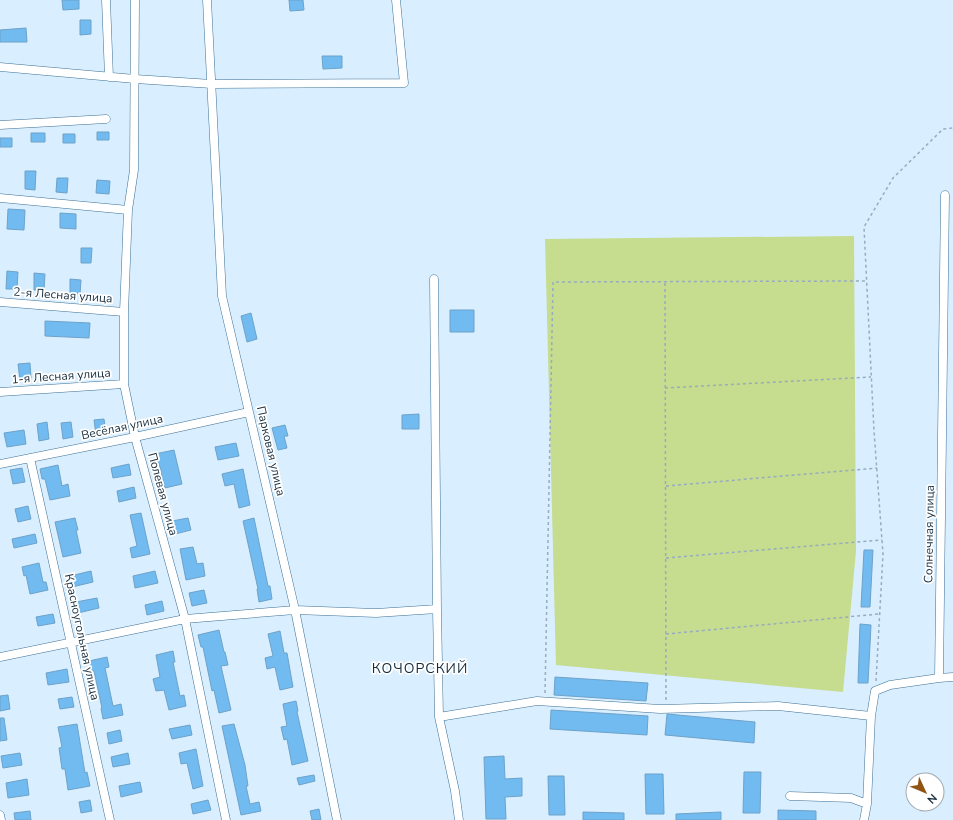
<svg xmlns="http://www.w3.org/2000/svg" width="953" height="820" viewBox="0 0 953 820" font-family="'Nunito Sans',sans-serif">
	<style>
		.green { fill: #c6dc8e }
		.building { fill: #71bbf1; stroke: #6da2c9 }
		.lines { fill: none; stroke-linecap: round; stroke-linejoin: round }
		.minor-casing { stroke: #3d7196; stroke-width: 9 }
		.path { stroke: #97acbd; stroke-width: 1.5; stroke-dasharray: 3 3; stroke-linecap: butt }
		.minor { stroke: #fff; stroke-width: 8 }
		.labels { text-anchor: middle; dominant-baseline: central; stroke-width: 3.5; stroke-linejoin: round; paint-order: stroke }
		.street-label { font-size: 12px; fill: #182e3e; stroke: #fff }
		.quarter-label { font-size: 14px; letter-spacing: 1px; fill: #182e3e; stroke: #fff }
	</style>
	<rect width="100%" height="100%" fill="#d9eeff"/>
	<!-- green -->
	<path class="green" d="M854,236L856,551L843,692L556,665L545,239Z"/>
	<!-- building -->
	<path class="building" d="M62,0H79V9L63,10Z
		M289,0H303L304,10L290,11Z
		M80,20H91V34L80,35Z
		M26,28L27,42H0V30Z
		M322,56H342V68L323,69Z
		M97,132H109V140H97Z
		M31,133H45V142H31Z
		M63,134H75V143H63Z
		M0,138H12V147H0Z
		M25,171H36L35,190L25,189Z
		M57,178H68L67,193L56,192Z
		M97,180L110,181L109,194L96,193Z
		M8,209L25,210L24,230L7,229Z
		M60,213L76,214V229L60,228Z
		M81,248H92L91,263H81Z
		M7,271L18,272L17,289H6Z
		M34,273L45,274L44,290H34Z
		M70,279L81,280L80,294H70Z
		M450,310H474V332H450Z
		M251,313L257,339L247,342L241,316Z
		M45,321L90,323L89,338L45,336Z
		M30,363L31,378L20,380L18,364Z
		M419,414V429H402V415Z
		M104,419L106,433L96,434L94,420Z
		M47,422L49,439L39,441L37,424Z
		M71,422L73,437L63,439L61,423Z
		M285,425L288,436H284L287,448L278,450L272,428Z
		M24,430L26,444L7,447L4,433Z
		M236,443L239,456L218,460L215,447Z
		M174,450L182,484L165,488L159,463H157L155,454Z
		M129,464L131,475L113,478L111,468Z
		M58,465L62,486L68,484L70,496L50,500L45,479H42L40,469Z
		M22,468L25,482L13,484L10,470Z
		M243,469L250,505L239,508L234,484L225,486L222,474Z
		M134,487L136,498L119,502L117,491Z
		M28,506L31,519L18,522L15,509Z
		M141,513L150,554L132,558L130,548L137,546L130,515Z
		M75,518L78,530H76L81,553L63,557L55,522Z
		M188,518L191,530L175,534L172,521Z
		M254,518L268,586H270L272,599L259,602L257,589H258L243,521Z
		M35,534L37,543L14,548L12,539Z
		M193,547L197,564L203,563L205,576L186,580L180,549Z
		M864,550H873L870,607H861Z
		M39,563L43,582H46L48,590L30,594L26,575L24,576L22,567Z
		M91,571L93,582L72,587L70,576Z
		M155,571L158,583L135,588L133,576Z
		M204,590L207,603L192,606L189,593Z
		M97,598L99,608L78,613L76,602Z
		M162,601L164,611L147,615L145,605Z
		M53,614L55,623L38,626L36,617Z
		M860,624L871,625L868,683H858Z
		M219,630L224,652H225L228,665L221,666L231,710L219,713L214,690L212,691L203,647H201L198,635Z
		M280,631L284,653H287L293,687L280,690L275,667L267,669L265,658L273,656L268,634Z
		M173,651L175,662H173L180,696L184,695L186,706L169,710L164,690L156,691L153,679L160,677L156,655Z
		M107,657L109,667L105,668L113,706L121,704L123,715L103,719L101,708H102L94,671H92L89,661Z
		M67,669L69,682L48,685L46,673Z
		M555,677L648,683L646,701L554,695Z
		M8,695L10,709L0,711V696Z
		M72,697L74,707L60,709L58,699Z
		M296,701L298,711L297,712L308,761L292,765L287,739L284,740L281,727L287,726L283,704Z
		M551,710L648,716L647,735L550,729Z
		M667,714L755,722L754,743L665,735Z
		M0,718H4L7,740L0,741Z
		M77,724L85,773L87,772L90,786L68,790L65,769H62L59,748L62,747L58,727Z
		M234,724L245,765L248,786H246L250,804L259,802L261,811L241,815L222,726Z
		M190,725L192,735L172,739L169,729Z
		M120,730L122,741L109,744L107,733Z
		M196,749L203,786L193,789L187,763L181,764L179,753Z
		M20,753L22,765L3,768L1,756Z
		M128,753L130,764L113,767L111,757Z
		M504,756L505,779L522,778V796L505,797L506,819H486L484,757Z
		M744,772H761L760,813H743Z
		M645,774H663L664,814H646Z
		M314,775L315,781L299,785L297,778Z
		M548,776H564L565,815H549Z
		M27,779L29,795L8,798L6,783Z
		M140,782L142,792L121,797L119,786Z
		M90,800L92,811L81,813L79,802Z
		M208,800L211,810L193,814L191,804Z
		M319,809L321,820H312L310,811Z
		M778,810L816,811V820H778Z
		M30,811L31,820H15L14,813Z
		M583,812L624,813V820H583Z
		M721,812V820H676V814Z"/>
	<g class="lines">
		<!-- minor casing -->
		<g class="minor-casing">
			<path id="minor" d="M106,0L109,77
				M135,0L134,170L128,210L124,312V384L135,437L185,619L226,820
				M207,0L222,296L295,610L337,820
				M0,67L135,79L212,84L404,83L396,0
				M0,125L106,119
				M0,198L128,210
				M434,279L437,609L439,717L455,791L459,820
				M0,302L124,312
				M0,392L124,384
				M30,458L110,820
				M0,464L135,437L249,412
				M0,657L185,619L295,610L376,613L437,609
				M939,678L953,677
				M439,717L537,701L660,709L778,706L871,716
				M790,796L851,798L867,804
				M0,815L1,820
				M864,820L867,804L871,716L875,691L890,685L939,678L945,195"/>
		</g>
		<!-- path -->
		<path class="path" d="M665,283L666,701
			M665,388L871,377
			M666,486L877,468
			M666,558L882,540
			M666,634L879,614
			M876,681L883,554L874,431L864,227L893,178L943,129L953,128
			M545,693L553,282L866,281"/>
		<!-- minor -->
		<use href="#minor" class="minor"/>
	</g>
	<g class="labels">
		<!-- street labels -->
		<g class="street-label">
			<text transform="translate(63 295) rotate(4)">2-я Лесная улица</text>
			<text transform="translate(61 376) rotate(-4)">1-я Лесная улица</text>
			<text transform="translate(122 427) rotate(-12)">Весёлая улица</text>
			<text transform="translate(271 451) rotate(77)">Парковая улица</text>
			<text transform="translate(163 494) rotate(75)">Полевая улица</text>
			<text transform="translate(929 534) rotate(-89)">Солнечная улица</text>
			<text transform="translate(82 637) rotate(78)">Красноугольная улица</text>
		</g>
		<!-- quarter labels -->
		<g class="quarter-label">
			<text x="420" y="668">КОЧОРСКИЙ</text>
		</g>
	</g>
	<!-- north arrow -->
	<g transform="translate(925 792) rotate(134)"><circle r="19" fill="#ffffff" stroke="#a3abb2"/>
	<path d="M0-3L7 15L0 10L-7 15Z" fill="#905414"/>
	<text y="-6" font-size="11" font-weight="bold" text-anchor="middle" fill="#182e3e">N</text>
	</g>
</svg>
